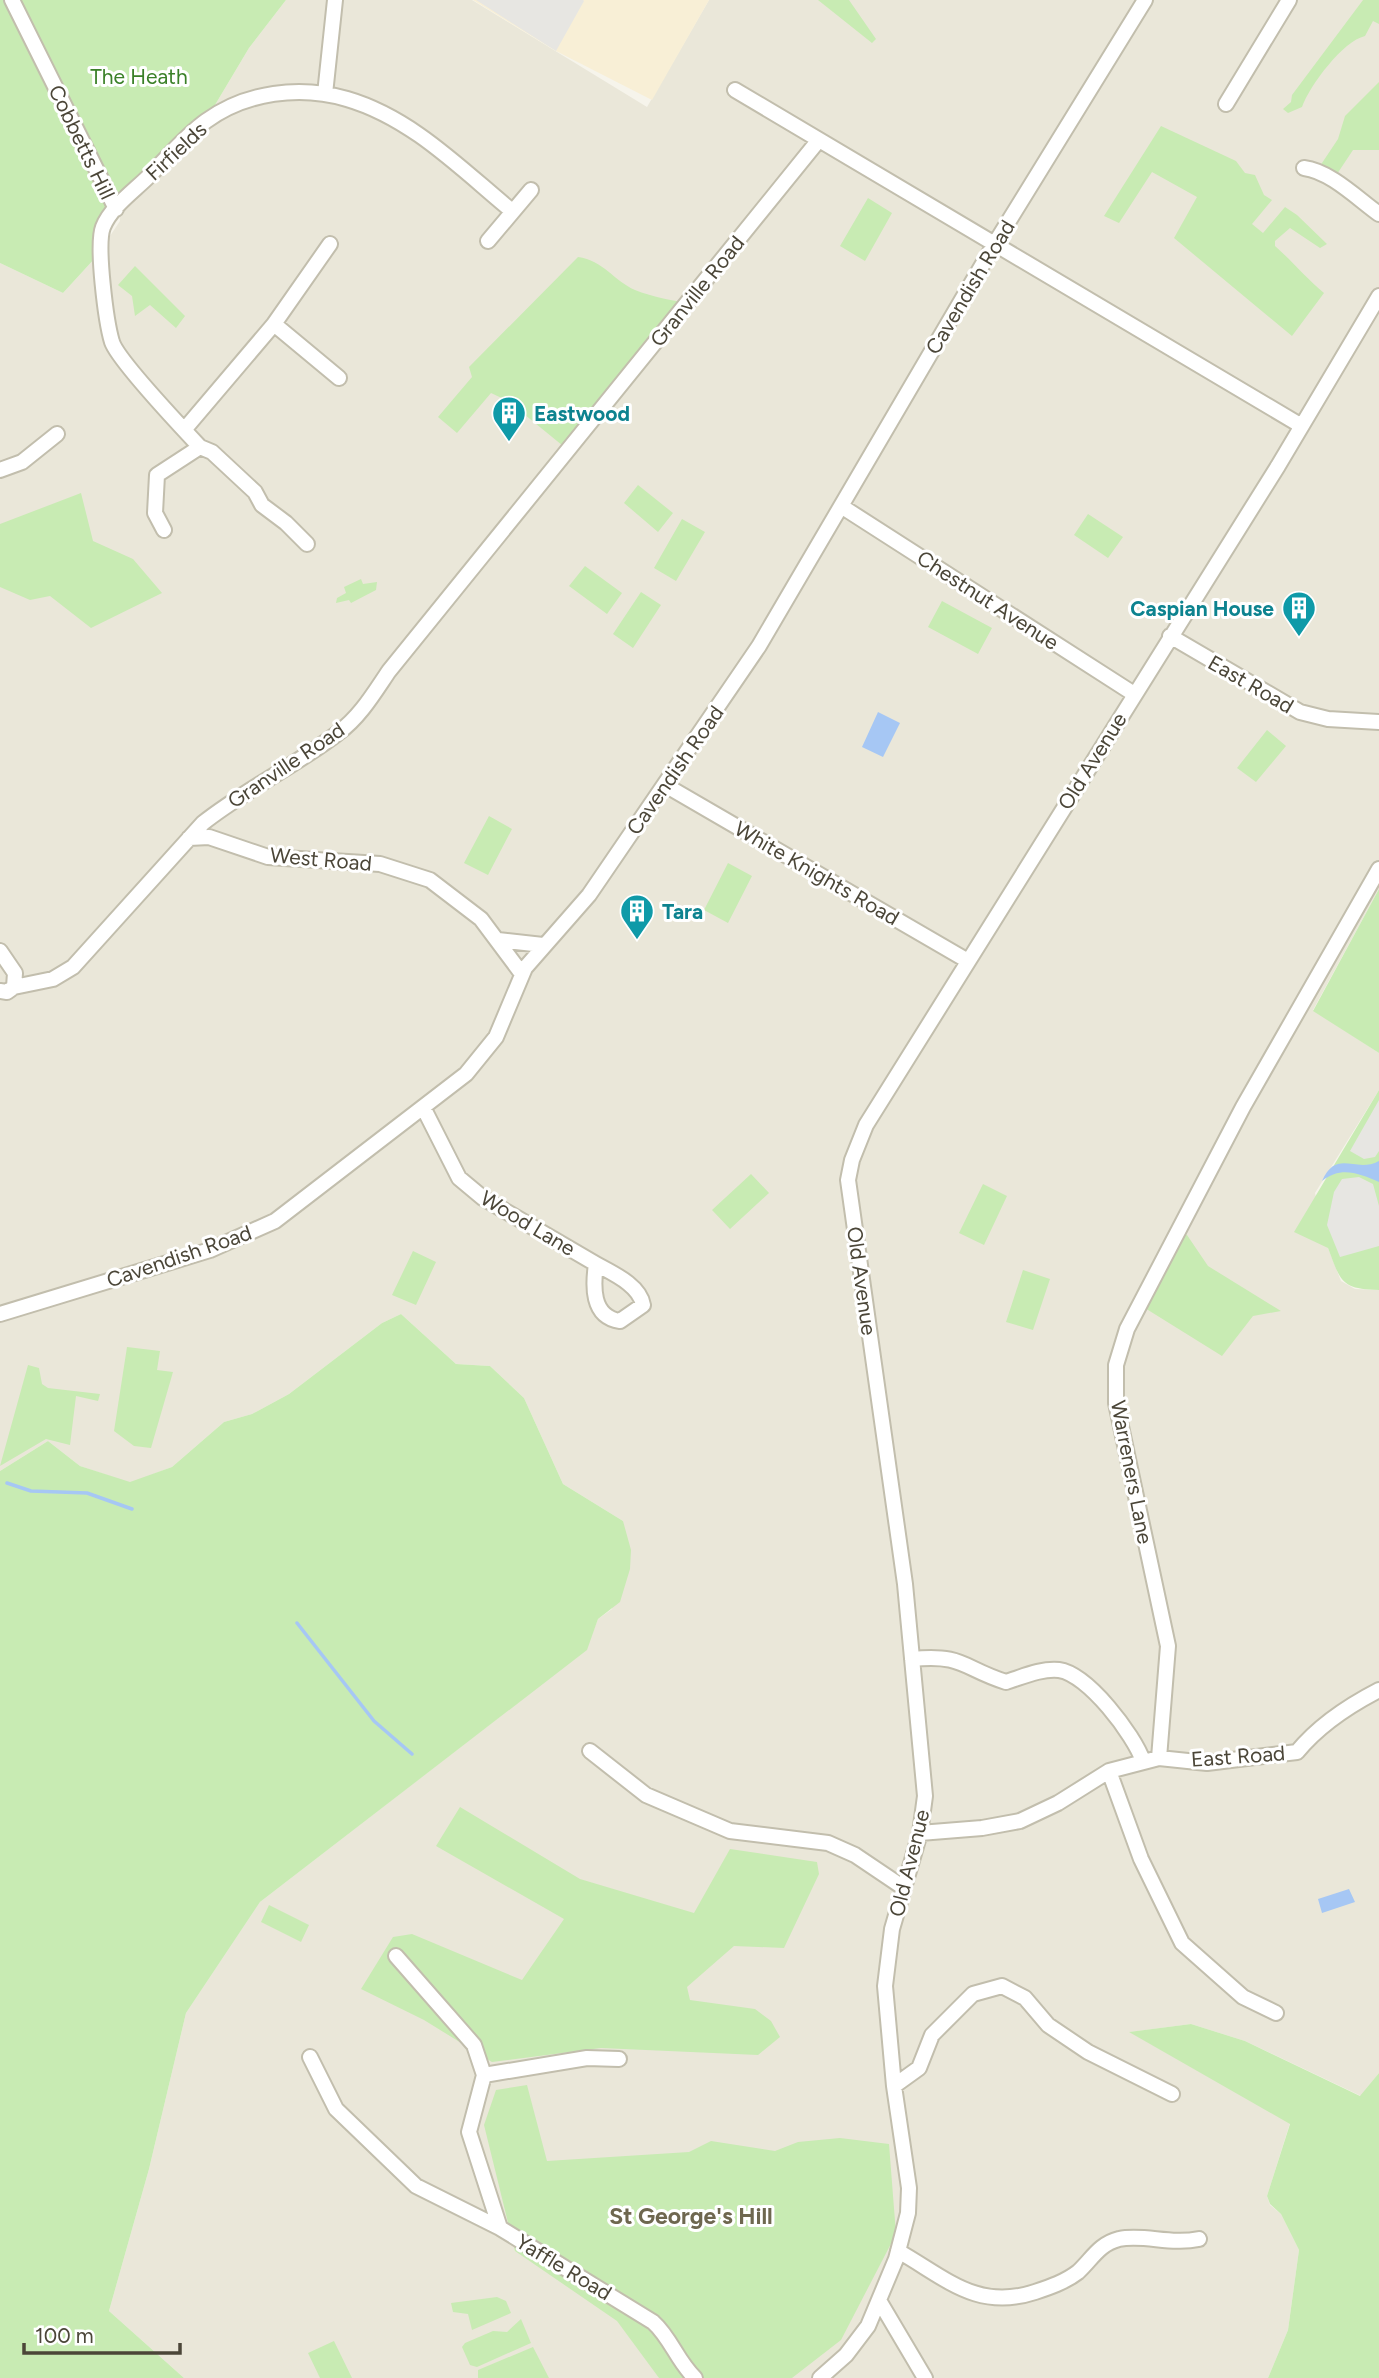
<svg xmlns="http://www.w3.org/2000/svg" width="1379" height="2378" viewBox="0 0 1379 2378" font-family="Figtree,sans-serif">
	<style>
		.residential { fill: #eae7d9 }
		.commercial { fill: #f8efd6 }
		.green { fill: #c8ebb3 }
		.parking { fill: #e7e6e2 }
		.water { fill: #a6c7f4 }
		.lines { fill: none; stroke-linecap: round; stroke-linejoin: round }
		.stream { stroke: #a6c7f4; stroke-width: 3.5 }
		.minor-casing { stroke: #c2bead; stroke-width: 18 }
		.minor { stroke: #fff; stroke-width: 14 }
		.labels { text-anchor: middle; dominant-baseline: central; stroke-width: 6; stroke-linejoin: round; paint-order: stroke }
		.park-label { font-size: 21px; fill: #3a8028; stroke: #fff }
		.street-label { font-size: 21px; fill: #4b4638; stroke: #fff }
		.culture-label { font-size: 21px; font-weight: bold; fill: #0d838f; stroke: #fff; text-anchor: start }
		.neighbourhood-label { font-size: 23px; font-weight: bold; fill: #6e674f; stroke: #fff }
	</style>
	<rect width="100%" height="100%" fill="#f6f4eb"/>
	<!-- residential -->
	<path class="residential" d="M286,0H472L647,107L709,0H1379V889L1313,1010L1379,1053V1090L1315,1193L1328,1248L1341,1281L1355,1289L1379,1290V2073L1361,2096L1245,2041L1191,2024L1130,2032L1290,2123L1267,2196L1270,2205L1281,2214L1299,2250L1288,2330L1268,2378H184L109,2311L149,2169L186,2013L260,1902L586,1650L598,1619L612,1609L623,1521L563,1484L524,1398L490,1366L456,1364L401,1314L382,1323L289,1394L252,1414L224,1422L172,1467L130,1483L80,1466L48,1441L0,1471V263L63,293L96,257L120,221L118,200L212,110L249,48Z"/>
	<!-- commercial -->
	<path class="commercial" d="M473,0H709L652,100L556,51Z"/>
	<!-- green -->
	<path class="green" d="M0,0H8L113,209L96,257L63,293L0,263Z
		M18,0H286L249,48L212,110L118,200Z
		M818,0H849L876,39L872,43Z
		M1363,0H1379V24L1373,21L1365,36C1343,41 1310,85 1302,107L1288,113L1283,109L1291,102L1292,95Z
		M1379,82V150H1353L1337,174L1320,166L1338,139L1345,116Z
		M1161,126L1236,161L1245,173L1255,175L1264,195L1272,200L1252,224L1263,233L1285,207L1297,215L1327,244L1320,248L1290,228L1275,241V246C1292,261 1306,278 1324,293L1292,336L1174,238L1197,197L1152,172L1119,223L1104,216Z
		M868,198L892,213L865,261L840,246Z
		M578,257C603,260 614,281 635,290C652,297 672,300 690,304L568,450L508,401L491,393L457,433L438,417L472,377L469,367Z
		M135,266L185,316L176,328L150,305L135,316L132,296L118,285Z
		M638,485L673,513L658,532L624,503Z
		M81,493L93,541L133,559L162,593L91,628L50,596L30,600L0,587V524Z
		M1088,514L1123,537L1108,558L1074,535Z
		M682,519L705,532L676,581L654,568Z
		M585,566L622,593L607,614L569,586Z
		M361,579L363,584L377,582L376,590L351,603L349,600L336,603L337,598L346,593L344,587Z
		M641,592L661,605L633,648L613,634Z
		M942,601L992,628L978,654L928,627Z
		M1267,730L1286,746L1256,782L1237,768Z
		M489,816L512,829L488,875L464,863Z
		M728,863L752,876L728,923L704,910Z
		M1379,889V1053L1313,1011Z
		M1379,1090V1290C1341,1289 1341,1282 1328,1248L1294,1232Z
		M751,1174L769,1193L730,1229L712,1210Z
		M983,1184L1007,1196L984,1245L959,1233Z
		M1179,1231L1187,1235L1208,1266L1281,1311L1253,1316L1222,1356L1140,1305Z
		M413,1251L436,1262L416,1305L392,1295Z
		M1023,1270L1050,1279L1033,1330L1006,1322Z
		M401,1314L456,1364L490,1366L524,1398L563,1484L623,1521L631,1550L630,1569L620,1602L598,1619L587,1650L260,1902L186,2013L149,2169L109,2311L184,2378H0V1471L48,1441L80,1466L130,1482L172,1467L224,1422L252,1414L289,1394L382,1323Z
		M127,1347L160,1351L157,1370L173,1372L151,1448L134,1446L114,1431Z
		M28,1365L39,1368L42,1384L48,1388L100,1394L98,1401L76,1396L70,1445L46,1439L0,1466Z
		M460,1807L580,1879L694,1913L730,1849L817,1862L819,1874L784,1948L734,1946L687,1987L690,2000L755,2009L771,2021L780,2037L758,2055L601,2048L492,2062L424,2020L361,1989L393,1937L412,1934L522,1980L564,1919L436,1846Z
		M269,1905L309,1925L301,1942L261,1922Z
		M1191,2024L1245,2041L1360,2096L1379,2073V2378H1268L1288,2330L1299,2250L1281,2214L1270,2204L1267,2196L1290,2124L1129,2032Z
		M527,2085L547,2161L689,2152L711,2141L775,2151L798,2142L840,2138L889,2144L896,2234L841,2340L792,2378H659L617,2321L515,2251L484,2125L496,2090Z
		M497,2297L506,2301L511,2313L472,2330L468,2314L453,2312L451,2303Z
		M521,2319L531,2343L477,2367L470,2365L462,2347L465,2343L493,2331L507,2332Z
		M334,2341L352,2378H320L308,2353Z
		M533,2347L549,2378H478V2370Z"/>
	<!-- parking -->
	<path class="parking" d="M476,0H583L584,1L556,51Z
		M1379,1100V1151L1375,1157L1364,1159L1350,1151Z
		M1359,1177L1373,1184L1379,1206V1246L1340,1257L1327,1225L1334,1192L1342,1179Z"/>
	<!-- water -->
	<path class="water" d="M878,712L900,723L883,757L862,747Z
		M1379,1161V1182C1358,1173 1341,1166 1322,1181C1337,1148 1355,1174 1379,1161Z
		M1349,1889L1355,1902L1322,1913L1318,1899Z"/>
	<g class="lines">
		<!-- stream -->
		<path class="stream" d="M7,1483L31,1491L87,1493L132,1509
			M297,1623L374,1721L412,1754"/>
		<!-- minor casing -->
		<g class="minor-casing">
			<path id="minor" d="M12,0L116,209
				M735,90L1300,425
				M325,94L335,0
				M1226,104L1289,0
				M1304,168C1330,171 1358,199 1379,214
				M488,241L531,190
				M274,324L339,378
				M184,430L274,324L330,244
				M0,470L22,462L57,434
				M841,506L1134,694
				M164,530L155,513L157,475L200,447
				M307,544L286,523L262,505L255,492L212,452L200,447C184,430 118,360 112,342C106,322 96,245 103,227C111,207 134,191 149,176C167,158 185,136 206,121C246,92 300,85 347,99C412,118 461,169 512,211
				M1170,636L1300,712L1328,719L1379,722
				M665,785L968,961
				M189,838L209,837L268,857L380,864L430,880L481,919L522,974
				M498,940L543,945
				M0,951L15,973L14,987L7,992L0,991
				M14,987L53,979L73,967L203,823C246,789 295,766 338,733C360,717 374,693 389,671L818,141
				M423,1107L459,1178L483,1198L596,1264C612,1273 640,1285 643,1305L620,1321C591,1317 593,1285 596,1264
				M0,1314L210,1250L275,1221L466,1074L496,1037L525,968L589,895L759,646L994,245L1145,0
				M912,1659C964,1654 962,1668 1006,1682C1022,1677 1042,1668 1059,1670C1088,1674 1134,1735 1143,1761
				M590,1751L646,1795L730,1831L828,1843L855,1855L904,1888
				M1159,1758L1207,1763L1297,1752C1319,1725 1348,1706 1379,1690
				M1109,1771L1141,1859L1182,1943L1243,1997L1276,2013
				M920,1833L982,1828L1020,1821L1058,1803L1109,1771L1159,1758L1168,1646L1116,1403V1365L1127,1329L1243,1107L1379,869
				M396,1956L474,2045L484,2075L469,2132L500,2228L653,2322C671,2338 677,2361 695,2378
				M310,2057L336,2109L416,2186L500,2228
				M484,2075L587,2058L619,2059
				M894,2086L919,2068L932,2035L973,1994L1002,1986L1025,1998L1048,2025L1088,2052L1172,2094
				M898,2251C946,2278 977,2311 1035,2292C1050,2287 1065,2282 1078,2272C1092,2259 1099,2244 1119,2239C1144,2234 1171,2245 1199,2239
				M880,2302L925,2378
				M820,2378L846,2355L868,2326L896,2259L908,2213L909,2188L894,2086L885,1986L892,1929L920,1833L925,1796L905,1584L848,1180L852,1160L866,1125L1278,466L1379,296"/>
		</g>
		<!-- minor -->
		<use href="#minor" class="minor"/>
	</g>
	<!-- icons -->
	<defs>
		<g id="building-pin" transform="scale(1.75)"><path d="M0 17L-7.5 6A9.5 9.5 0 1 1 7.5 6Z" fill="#0f9aa8" stroke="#fff"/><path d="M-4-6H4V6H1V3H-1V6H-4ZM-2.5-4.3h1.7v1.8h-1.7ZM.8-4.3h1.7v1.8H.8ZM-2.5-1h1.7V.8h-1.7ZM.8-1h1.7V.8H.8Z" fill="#fff"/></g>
	</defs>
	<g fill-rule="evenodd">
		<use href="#building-pin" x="509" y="413"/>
		<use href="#building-pin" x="1299" y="608"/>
		<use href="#building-pin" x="637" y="911"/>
	</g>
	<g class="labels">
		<!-- park labels -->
		<g class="park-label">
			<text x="139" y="76">The Heath</text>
		</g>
		<!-- street labels -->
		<g class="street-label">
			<text transform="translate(82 142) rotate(64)">Cobbetts Hill</text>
			<text transform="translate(176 151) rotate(-43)">Firfields</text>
			<text transform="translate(970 287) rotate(-59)">Cavendish Road</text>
			<text transform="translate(697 291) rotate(-51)">Granville Road</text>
			<text transform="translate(988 600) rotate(33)">Chestnut Avenue</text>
			<text transform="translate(1251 684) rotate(30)">East Road</text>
			<text transform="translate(1092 761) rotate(-58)">Old Avenue</text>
			<text transform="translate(286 765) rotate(-34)">Granville Road</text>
			<text transform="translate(675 770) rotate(-55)">Cavendish Road</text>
			<text transform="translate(321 859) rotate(5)">West Road</text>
			<text transform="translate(817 873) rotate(30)">White Knights Road</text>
			<text transform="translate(528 1223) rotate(31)">Wood Lane</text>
			<text transform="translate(179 1256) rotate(-19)">Cavendish Road</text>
			<text transform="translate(862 1281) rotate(82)">Old Avenue</text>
			<text transform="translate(1132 1472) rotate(79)">Warreners Lane</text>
			<text transform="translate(1238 1756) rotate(-4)">East Road</text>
			<text transform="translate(909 1863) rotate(-76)">Old Avenue</text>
			<text transform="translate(564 2267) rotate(31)">Yaffle Road</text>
		</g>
		<!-- culture labels -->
		<g class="culture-label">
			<text x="534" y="413">Eastwood</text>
			<text x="1274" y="608" text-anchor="end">Caspian House</text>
			<text x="662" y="911">Tara</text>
		</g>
		<!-- neighbourhood labels -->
		<g class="neighbourhood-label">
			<text x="691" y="2216">St George's Hill</text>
		</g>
	</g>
	<!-- scale -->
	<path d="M24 2343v10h156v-10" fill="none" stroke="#4b4638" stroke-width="3.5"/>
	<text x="35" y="2343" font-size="21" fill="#4b4638" stroke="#ffffff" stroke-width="5" paint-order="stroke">100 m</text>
</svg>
